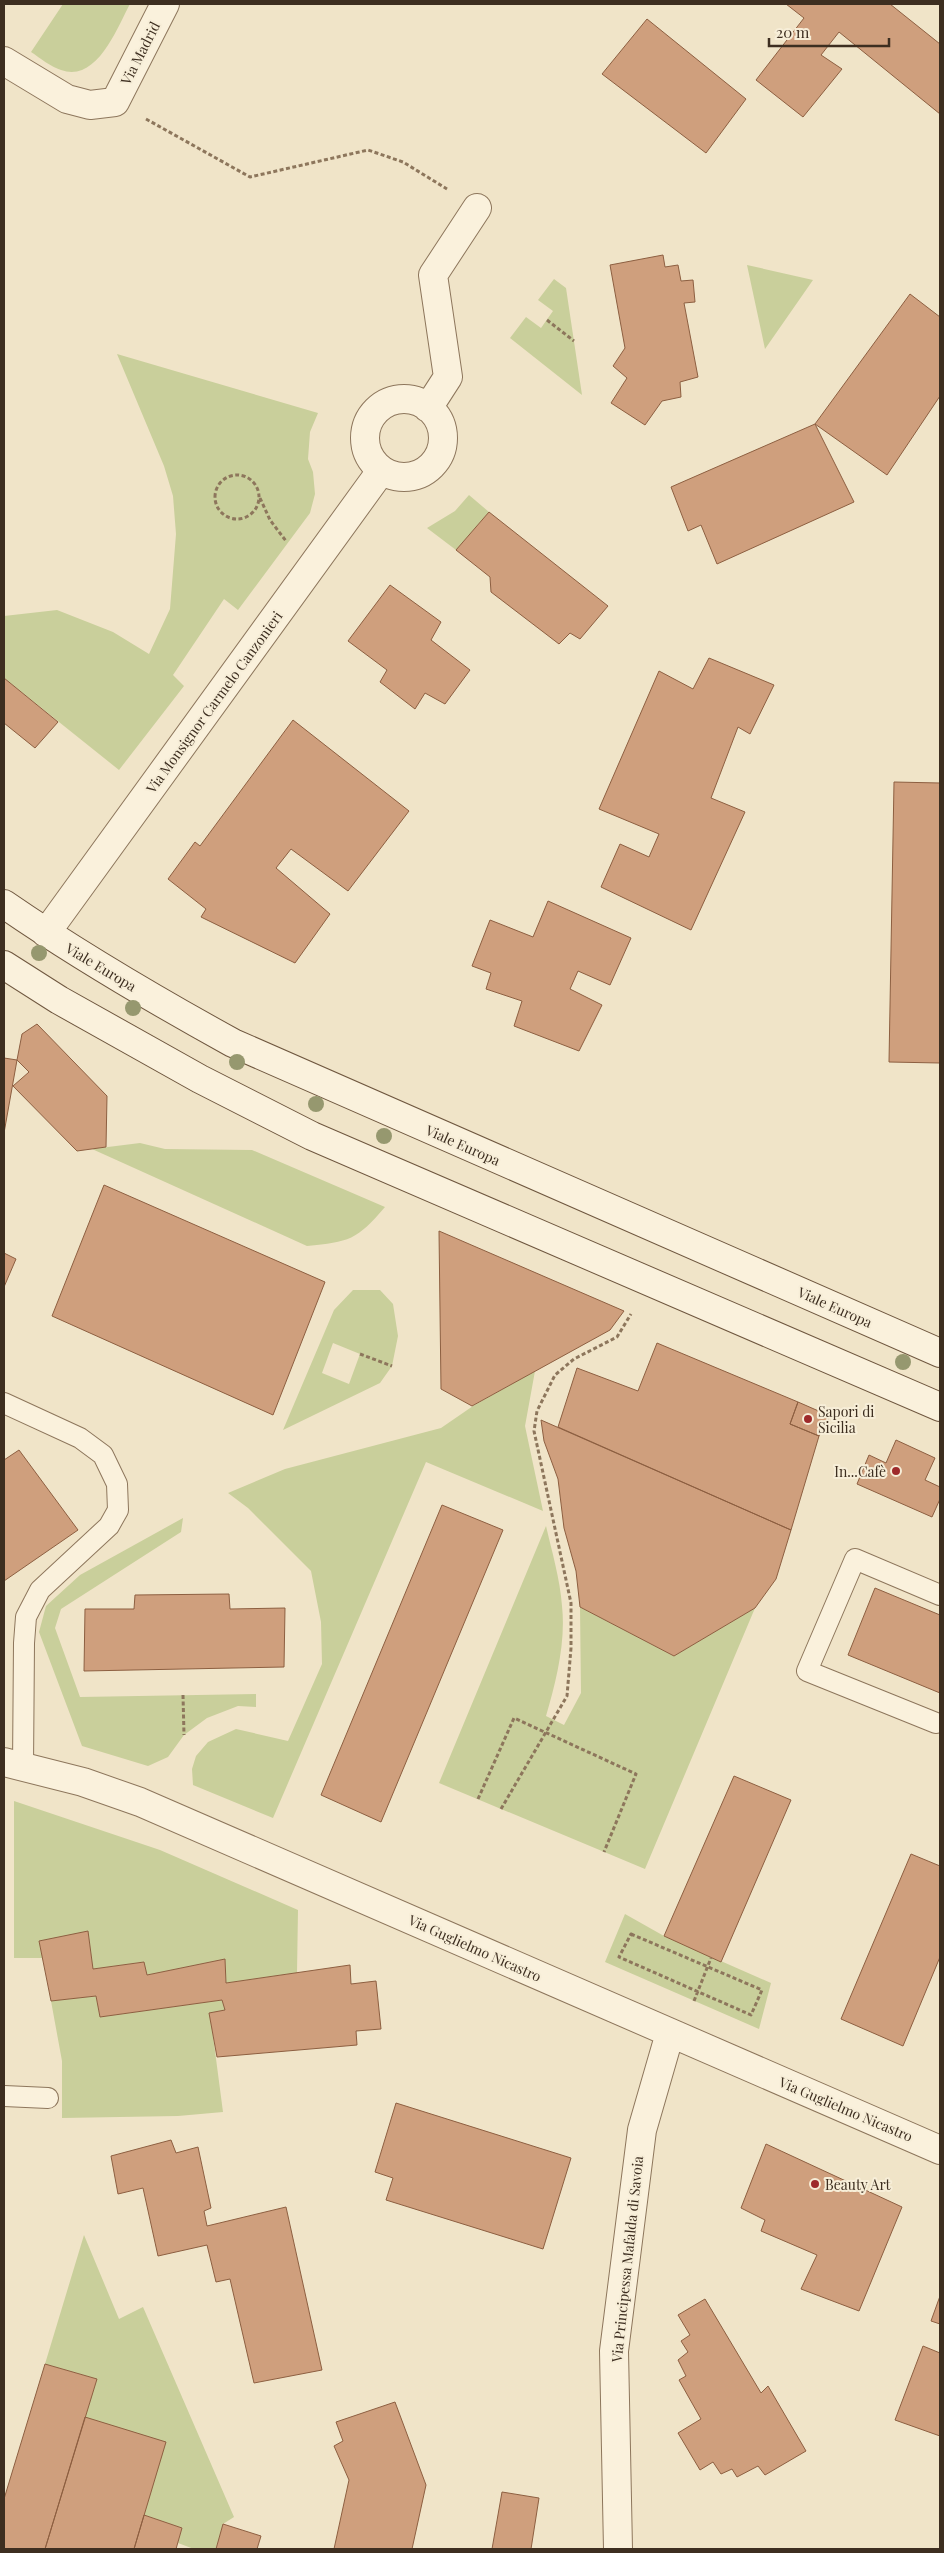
<svg xmlns="http://www.w3.org/2000/svg" width="944" height="2553" viewBox="0 0 944 2553" font-family="'Playfair Display',serif">
	<style>
		.green { fill: #c9cf9b; fill-rule: evenodd }
		.building { fill: #cf9f7d; stroke: #8d5f41 }
		.lines { fill: none; stroke-linecap: round; stroke-linejoin: round }
		.service-casing { stroke: #8d765c; stroke-width: 22 }
		.minor-casing { stroke: #8d765c; stroke-width: 30 }
		.secondary-casing { stroke: #6f573f; stroke-width: 30 }
		.path { stroke: #8d765c; stroke-width: 3; stroke-dasharray: 4 2.5; stroke-linecap: butt }
		.service { stroke: #faf1dc; stroke-width: 20 }
		.minor { stroke: #faf1dc; stroke-width: 28 }
		.secondary { stroke: #faf1dc; stroke-width: 28 }
		.tree { fill: #96986f }
		.poi-dot { fill: #9e2a2b; stroke: #f7eed8; stroke-width: 2 }
		.labels { text-anchor: middle; dominant-baseline: central; stroke-width: 4; stroke-linejoin: round; paint-order: stroke }
		.street-label { font-size: 14px; fill: #3d2e20; stroke: #f7eed8 }
		.poi-label { font-size: 14px; fill: #3d2e20; stroke: #f7eed8; text-anchor: start }
	</style>
	<rect width="100%" height="100%" fill="#f0e4c8"/>
	<!-- green -->
	<path class="green" d="M63,4H130C117,28 97,83 61,70C51,67 40,58 31,52Z
		M747,265L813,280L765,349Z
		M554,279L566,288L582,395L510,338L526,317L541,328L553,311L538,300Z
		M117,354L318,413L310,432L308,459L313,472L315,494L310,513L238,610L224,599L173,675L184,686L119,770L4,678V616L57,610L113,632L149,654L170,609L176,534L173,496L164,466Z
		M469,495L489,512L456,550L427,528L455,511Z
		M140,1143L165,1149L252,1150L385,1207C357,1240 349,1242 307,1246L92,1149Z
		M353,1290H380L393,1304L398,1336L392,1366L380,1383L283,1430L334,1310ZM333,1343L360,1354L349,1384L322,1373Z
		M535,1371L525,1426L543,1511L426,1462L273,1818L193,1785L192,1769L196,1756L208,1742L236,1729L288,1741L322,1664L321,1622L311,1571L248,1508L228,1493L285,1469L441,1428L473,1406Z
		M183,1518L181,1532L61,1609L55,1628L80,1697L256,1694V1707L238,1706L207,1718L184,1735L168,1757L148,1766L82,1746L39,1632L46,1606L80,1575Z
		M546,1526C552,1552 560,1579 562,1606C566,1642 556,1682 546,1716L564,1725L581,1693L580,1607L674,1656L755,1608L645,1869L439,1783Z
		M14,1801L160,1850L298,1910L297,1973L226,1983L225,1959L147,1975L143,1962L93,1969L88,1932L39,1941L43,1958H14Z
		M625,1914L664,1936L771,1983L759,2029L605,1962Z
		M96,1996L100,2017L222,2000L225,2010L210,2013L223,2112L178,2116L62,2118V2061L51,2001Z
		M84,2235L119,2319L143,2307L234,2517L223,2524L216,2549H194L178,2543L182,2528L144,2515L85,2417L97,2379L45,2364Z"/>
	<!-- building -->
	<path class="building" d="M786,4H890L940,44V114L839,32L821,55L842,69L803,117L756,80L804,18Z
		M647,19L746,99L706,153L602,74Z
		M663,255L665,267L678,265L681,281L693,280L695,302L684,303L698,377L680,382L681,397L662,401L645,425L611,403L627,378L613,366L625,348L610,265Z
		M910,294L940,317V396L887,475L815,424Z
		M815,424L854,502L717,564L701,525L688,531L671,487Z
		M489,512L608,606L580,639L570,633L559,644L491,592L490,577L456,550Z
		M390,585L441,622L431,640L470,670L445,704L425,693L415,709L380,682L387,670L348,641Z
		M709,658L774,685L750,734L738,727L711,798L745,812L691,930L601,887L620,844L649,857L659,834L599,809L659,671L693,689Z
		M4,678L58,722L35,748L4,723Z
		M293,720L409,811L348,891L291,849L276,868L330,914L295,963L201,917L206,909L168,879L195,842L200,846Z
		M894,782L940,783V1063L889,1062Z
		M548,901L631,938L610,985L578,971L570,989L602,1005L579,1051L514,1026L522,1001L486,989L491,973L472,966L490,920L533,937Z
		M37,1024L107,1096L106,1147L77,1151L13,1086L29,1072L17,1060L22,1034Z
		M4,1058L17,1060L4,1133Z
		M104,1185L325,1282L273,1415L52,1316Z
		M439,1231L624,1311L610,1330L472,1406L441,1389Z
		M4,1253L16,1259L4,1287Z
		M657,1343L798,1402L790,1424L819,1436L791,1530L558,1427L577,1368L638,1391Z
		M798,1402L830,1416L819,1436L790,1424Z
		M541,1420L791,1530L776,1579L755,1608L674,1656L580,1607L576,1571L564,1528L558,1479L544,1441Z
		M896,1440L935,1458L925,1480L940,1487V1499L932,1517L857,1484L869,1455L886,1463Z
		M19,1450L78,1530L4,1581V1460Z
		M442,1505L503,1530L381,1822L321,1795Z
		M875,1588L940,1615V1693L848,1655Z
		M229,1594L230,1609L285,1608L284,1667L84,1671L85,1609H134L135,1595Z
		M734,1776L791,1800L721,1962L664,1936Z
		M911,1854L940,1866V1957L903,2046L841,2019Z
		M88,1931L93,1969L144,1962L147,1975L225,1959L226,1983L350,1965L351,1984L376,1981L381,2029L356,2031L357,2045L217,2057L209,2013L225,2010L222,2000L100,2017L96,1996L51,2001L39,1941Z
		M396,2103L571,2158L543,2249L386,2200L393,2178L375,2172Z
		M171,2140L176,2153L198,2147L211,2208L204,2211L207,2226L286,2207L322,2370L254,2383L230,2279L216,2282L207,2245L158,2256L143,2188L118,2194L111,2156Z
		M766,2144L902,2207L859,2311L801,2289L817,2255L761,2231L765,2220L741,2208Z
		M940,2296V2324L931,2321Z
		M705,2299L761,2393L768,2386L806,2451L765,2475L758,2466L737,2477L732,2469L721,2474L713,2462L700,2470L678,2433L701,2419L679,2380L686,2376L678,2360L688,2352L681,2341L690,2335L678,2315Z
		M923,2346L940,2353V2436L895,2420Z
		M45,2364L97,2379L45,2549H4V2499Z
		M395,2402L426,2485L412,2549H334L349,2480L334,2446L343,2441L336,2422Z
		M85,2417L166,2442L134,2549H45Z
		M502,2492L539,2498L531,2549H492Z
		M144,2515L182,2528L176,2549H134Z
		M223,2524L261,2536L257,2549H216Z"/>
	<g class="lines">
		<!-- service casing -->
		<g class="service-casing">
			<path id="service" d="M4,1403L80,1438L103,1455L117,1484L118,1510L109,1526L40,1590L26,1617L24,1643L23,1766
				M936,1723L807,1671L855,1559L940,1595
				M4,2096L48,2098"/>
		</g>
		<!-- minor casing -->
		<g class="minor-casing">
			<path id="minor" d="M4,61L67,99L90,105L115,102L165,4
				M365 438a39 39 0 1 1 78 0a39 39 0 1 1-78 0Z
				M428,408L448,377L433,275L477,208
				M46,933L381,471
				M4,1762L83,1782L140,1802L940,2150
				M618,2549L614,2351L642,2130L670,2033"/>
		</g>
		<!-- secondary casing -->
		<g class="secondary-casing">
			<path id="secondary" d="M4,904C78,955 155,1000 233,1043L940,1353
				M4,965L59,1000L200,1079L312,1136L940,1407"/>
		</g>
		<!-- path -->
		<path class="path" d="M146,119L250,177L368,150L403,162L447,189
			M547,320L574,341
			M215 497a22 22 0 1 1 44 0a22 22 0 1 1-44 0Z
			M260,498L270,520L286,541
			M360,1354L392,1366
			M183,1695L184,1735
			M478,1799L514,1718L636,1774L604,1852
			M501,1809L567,1696L571,1648V1603L534,1431L537,1411L555,1375L574,1359L617,1337L631,1314
			M631,1934L762,1990L751,2015L619,1957Z
			M694,2001L711,1958"/>
		<!-- service -->
		<use href="#service" class="service"/>
		<!-- minor -->
		<use href="#minor" class="minor"/>
		<!-- secondary -->
		<use href="#secondary" class="secondary"/>
	</g>
	<!-- trees -->
	<g class="tree">
		<circle cx="39" cy="953" r="8"/>
		<circle cx="133" cy="1008" r="8"/>
		<circle cx="237" cy="1062" r="8"/>
		<circle cx="316" cy="1104" r="8"/>
		<circle cx="384" cy="1136" r="8"/>
		<circle cx="903" cy="1362" r="8"/>
	</g>
	<!-- markers -->
	<g class="poi-dot">
		<circle cx="808" cy="1419" r="5"/>
		<circle cx="896" cy="1471" r="5"/>
		<circle cx="815" cy="2184" r="5"/>
	</g>
	<g class="labels">
		<!-- street labels -->
		<g class="street-label">
			<text transform="translate(140 53) rotate(-63)">Via Madrid</text>
			<text transform="translate(214 702) rotate(-54)">Via Monsignor Carmelo Canzonieri</text>
			<text transform="translate(101 967) rotate(31)">Viale Europa</text>
			<text transform="translate(463 1145) rotate(24)">Viale Europa</text>
			<text transform="translate(835 1307) rotate(24)">Viale Europa</text>
			<text transform="translate(475 1948) rotate(24)">Via Guglielmo Nicastro</text>
			<text transform="translate(846 2109) rotate(23)">Via Guglielmo Nicastro</text>
			<text transform="translate(627 2259) rotate(-84)">Via Principessa Mafalda di Savoia</text>
		</g>
		<!-- poi labels -->
		<g class="poi-label">
			<text x="818" y="1411">Sapori di<tspan x="818" dy="16">Sicilia</tspan></text>
			<text x="886" y="1471" text-anchor="end">In...Cafè</text>
			<text x="825" y="2184">Beauty Art</text>
		</g>
	</g>
	<!-- border -->
	<rect width="944" height="2553" fill="none" stroke="#3d2e20" stroke-width="10"/>
	<!-- scale -->
	<path d="M769 38v8h120v-8" fill="none" stroke="#3d2e20" stroke-width="2.5"/>
	<text x="776" y="38" font-size="15" fill="#3d2e20" stroke="#f7eed8" stroke-width="4" paint-order="stroke">20 m</text>
</svg>
